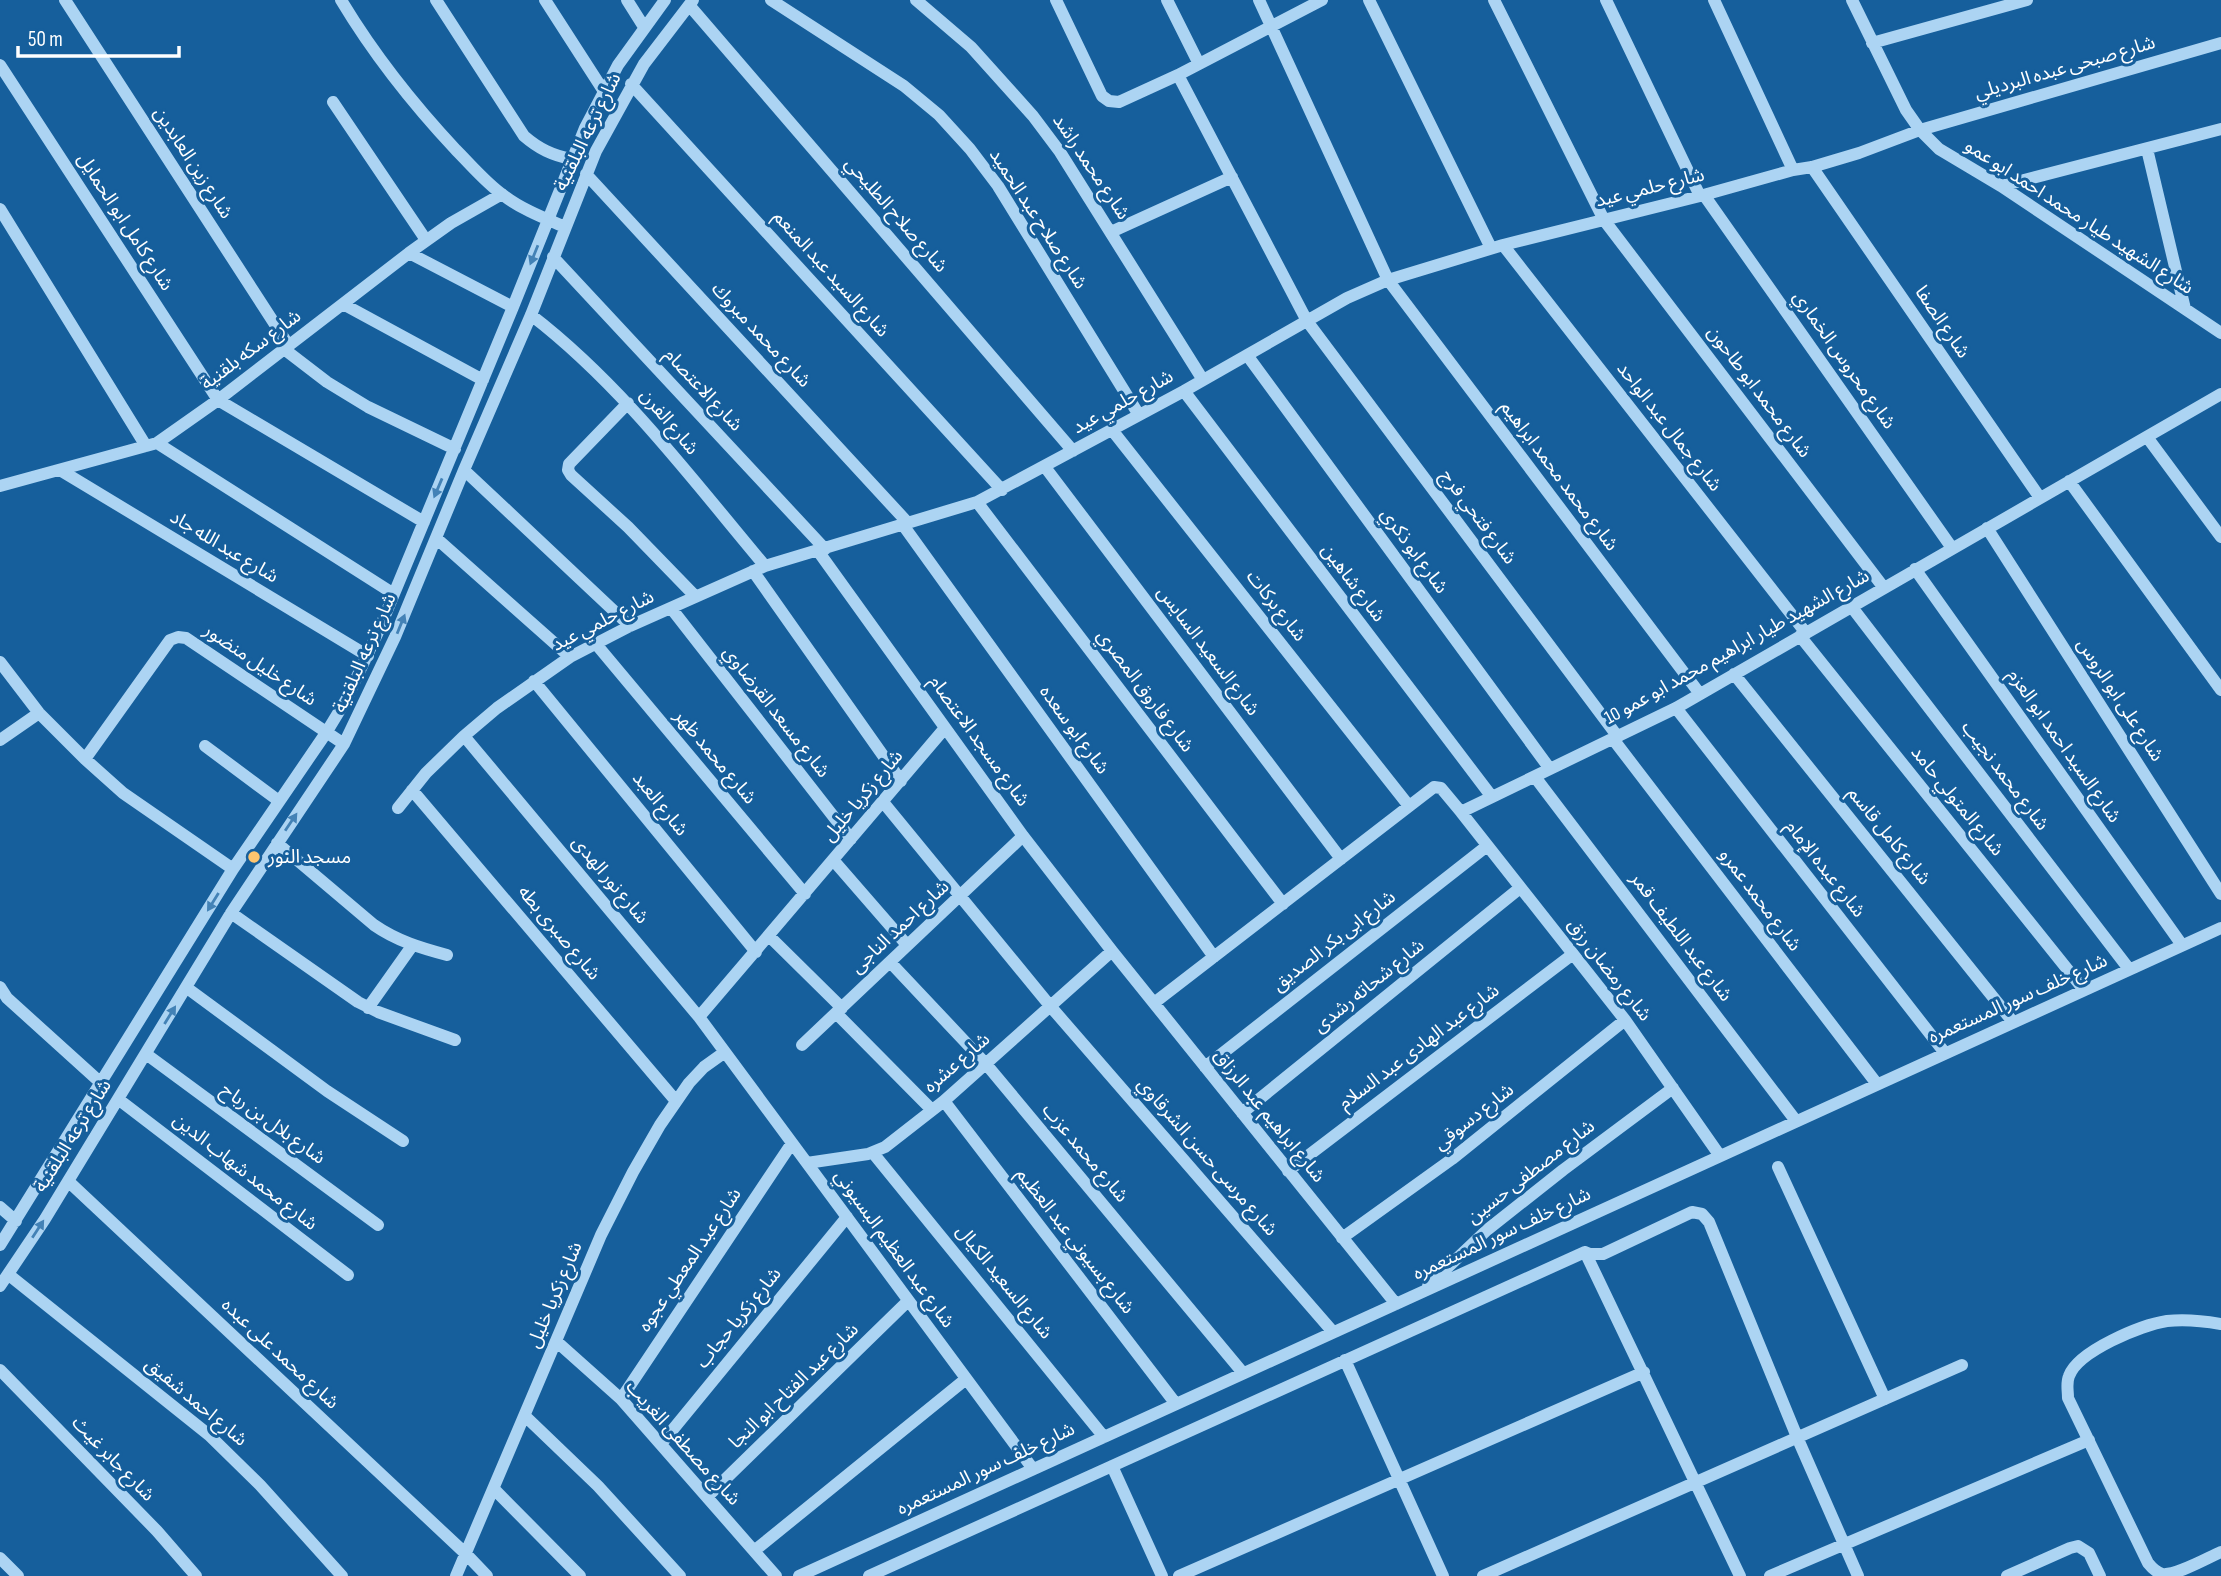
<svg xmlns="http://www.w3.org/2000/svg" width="2221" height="1576" viewBox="0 0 2221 1576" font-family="'Sofia Sans Condensed','Noto Sans Arabic',sans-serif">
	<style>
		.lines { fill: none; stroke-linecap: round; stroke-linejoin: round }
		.minor { stroke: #acd4f3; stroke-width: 12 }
		.oneway { fill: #4382b6 }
		.poi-dot { fill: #ffc56e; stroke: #165f9c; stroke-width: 2.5 }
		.labels { text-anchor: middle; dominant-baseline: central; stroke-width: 6; stroke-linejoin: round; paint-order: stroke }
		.street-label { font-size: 19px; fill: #fff; stroke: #165f9c }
		.poi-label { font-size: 19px; fill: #fff; stroke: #165f9c; text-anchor: start }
	</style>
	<rect width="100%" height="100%" fill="#165f9c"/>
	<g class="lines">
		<!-- minor -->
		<path class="minor" d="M65,0L289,346
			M341,0C374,55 412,103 456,150C471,165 486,183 503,195C521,209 544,218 565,227
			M436,0L524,136C539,149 552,155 571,159
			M545,0L603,90
			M627,0L644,27
			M771,0L904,86L939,115L970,149L998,186L1139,415
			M916,0L971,47L1033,116L1060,152L1203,380
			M1056,0L1102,96L1109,101L1119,102L1178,75L1322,0
			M1167,0L1199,64
			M1259,0L1388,280L1700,694
			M1369,0L1491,248
			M1494,0L1604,220L1884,588
			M1606,0L1700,196
			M1714,0L1793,170
			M1852,0L1906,110L1920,130L1939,149L2001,186L2221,333
			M689,5L1073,451
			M1872,43L2027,0
			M0,65L218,400L424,522
			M1178,75L1307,321L1618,737
			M631,84L1002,490
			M333,102L426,240
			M2147,149L2185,309
			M1812,167L2040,498
			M586,174L908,523
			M2001,186L2221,129
			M1704,195L1952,548
			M0,209L146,446
			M1111,232L1232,177
			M1503,245L1806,633
			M409,253L513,307
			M553,257L825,549
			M343,304L483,380
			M531,315C622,385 691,478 765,566
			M284,349L327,382L368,407L455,449
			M1247,355L1550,769
			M1184,391L1492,797
			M628,403L569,464L568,470L571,475L628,527L695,596
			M1112,430L1409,806
			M2147,437L2221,537
			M157,443L394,594
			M1045,467L1341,859
			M60,470L368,656
			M464,470L630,626
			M2069,481L2221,690
			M0,486L157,443L218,400L409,253L451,223L502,194
			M977,502L1283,904
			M903,525L1214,957
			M1987,528L2221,894
			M436,538L570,657
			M818,551L1023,836L1112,951L1396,1304
			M1915,569L2182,945
			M753,571L901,781
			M1851,606L2129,969
			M671,608L851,839
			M1800,636L2084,990
			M596,644L805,894
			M0,662L39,713L85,759L123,793L233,869
			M1734,674L2013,1022
			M534,681L756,952
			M1676,708L1945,1053
			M464,736L699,1017L1033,1469
			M1613,739L1877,1084
			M0,740L39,713
			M205,746L279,801
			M85,759L170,640L178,637L186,638L344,744
			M1535,777L1796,1121
			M412,790L676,1101
			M883,802L1051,1007L1333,1332
			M398,808L426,773L464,736L497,708L570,657L630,626L765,566L977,502L1184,391L1347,298L1388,280L1503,245L1700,196L1793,170L1812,167L1859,153L1920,130L2221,43
			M1461,812L1625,1020L1720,1156
			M277,843L374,925C397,941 421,948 447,955
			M834,861L907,945
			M231,913L358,1002L378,1012L455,1040
			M769,936L842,1008
			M890,962L986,1064L1243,1373
			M0,987L7,998L101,1083
			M187,988L327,1091L403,1141
			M1154,1003L1434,787L1441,788L1461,812L1676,708L2221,394
			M368,1008L412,946
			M836,1013L932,1110
			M699,1017L945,728
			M802,1045L1023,836
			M146,1054L378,1225
			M1205,1067L1487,846
			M118,1099L348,1275
			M944,1101L1176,1404
			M1242,1113L1520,888
			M873,1153L1104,1437
			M807,1163L868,1154L885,1147L944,1101L1112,951
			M1778,1167L1885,1399
			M1288,1171L1573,954
			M68,1181L466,1554L487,1576
			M0,1207L16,1221
			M1342,1238L1452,1159L1625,1020
			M0,1245L233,869L326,733L346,700L379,630L513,307L585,128L618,65L665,0
			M1585,1252L1740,1576
			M9,1275L209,1435L260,1485L342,1576
			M0,1286L45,1219L231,913L344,744L395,637L464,470L531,315L596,151L644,64L693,0
			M1428,1286L1487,1230L1563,1170L1673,1088
			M2221,1324C2204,1321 2184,1319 2167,1321C2141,1325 2078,1351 2069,1376C2066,1383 2068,1390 2068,1398L2148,1563C2152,1568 2156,1572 2162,1574C2176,1576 2207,1558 2221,1552
			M556,1341L621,1399L776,1576
			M1345,1360L1443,1576
			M0,1370L157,1531L196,1576
			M621,1399L792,1143
			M525,1416L598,1486L680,1576
			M661,1444L847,1217
			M1112,1466L1162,1576
			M494,1489L580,1576
			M707,1497L908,1301
			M754,1551L966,1379
			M0,1558L18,1576
			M456,1576L601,1235L633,1172L660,1125L689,1083L704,1067L725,1052
			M799,1576L2221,928
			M869,1576L1585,1252L1590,1254H1603L1692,1212L1702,1214L1709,1222L1797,1437L1858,1576
			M1179,1576L1644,1372
			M1483,1576L1962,1365
			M1770,1576L2089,1440
			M2007,1576L2070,1548L2078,1546L2089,1553L2100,1576"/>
	</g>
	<!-- one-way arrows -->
	<defs><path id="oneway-solid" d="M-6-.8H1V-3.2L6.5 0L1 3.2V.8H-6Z" transform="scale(1.75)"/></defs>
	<g class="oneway">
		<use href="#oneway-solid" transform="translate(534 255) rotate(112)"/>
		<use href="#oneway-solid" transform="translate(438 488) rotate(113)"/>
		<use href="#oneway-solid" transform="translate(401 624) rotate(-68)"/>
		<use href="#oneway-solid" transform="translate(291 822) rotate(-56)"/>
		<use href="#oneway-solid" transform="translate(213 902) rotate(122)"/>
		<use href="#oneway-solid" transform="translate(170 1015) rotate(-58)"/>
		<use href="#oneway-solid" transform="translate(38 1229) rotate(-57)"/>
	</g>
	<!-- markers -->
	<circle class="poi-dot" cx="254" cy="857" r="7"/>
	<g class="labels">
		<!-- street labels -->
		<g class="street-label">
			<text transform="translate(2065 68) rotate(-16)">شارع صبحى عبده البرديلي</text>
			<text transform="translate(588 132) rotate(-64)">شارع ترعه البلقنية</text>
			<text transform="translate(193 163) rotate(57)">شارع زين العابدين</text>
			<text transform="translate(1091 167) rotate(56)">شارع محمد راشد</text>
			<text transform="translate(1650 188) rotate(-14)">شارع حلمي عيد</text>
			<text transform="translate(896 215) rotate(49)">شارع صلاح الطليحي</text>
			<text transform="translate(2079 217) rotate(33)">شارع الشهيد طيار محمد احمد ابو عمو</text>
			<text transform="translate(1038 219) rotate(57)">شارع صلاح عبد الحميد</text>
			<text transform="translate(125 222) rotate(57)">شارع كامل ابو الحمايل</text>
			<text transform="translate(831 274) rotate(48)">شارع السيد عبد المنعم</text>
			<text transform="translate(1942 322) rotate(56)">شارع الصفا</text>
			<text transform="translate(761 335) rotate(47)">شارع محمد مبروك</text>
			<text transform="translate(251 350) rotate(-37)">شارع سكه بلقنية</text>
			<text transform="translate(1844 360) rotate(55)">شارع محروس الخماري</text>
			<text transform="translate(703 390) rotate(47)">شارع الاعتصام</text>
			<text transform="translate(1759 392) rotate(53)">شارع محمد ابو طاحون</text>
			<text transform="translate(1123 402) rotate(-29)">شارع حلمي عيد</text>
			<text transform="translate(669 422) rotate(50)">شارع الفرن</text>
			<text transform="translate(1669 427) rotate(52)">شارع جمال عبد الواحد</text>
			<text transform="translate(1559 476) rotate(53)">شارع محمد محمد ابراهيم</text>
			<text transform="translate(1478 517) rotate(53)">شارع فتحي فرج</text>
			<text transform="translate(224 547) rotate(31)">شارع عبد الله جاد</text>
			<text transform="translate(1414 551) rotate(54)">شارع ابو ذكري</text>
			<text transform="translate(1353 583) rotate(53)">شارع شاهين</text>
			<text transform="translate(1276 606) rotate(52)">شارع بركات</text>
			<text transform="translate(603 621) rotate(-27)">شارع حلمي عيد</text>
			<text transform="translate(1737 647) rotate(-29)">شارع الشهيد طيار ابراهيم محمد ابو عمو 10</text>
			<text transform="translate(1208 651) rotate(53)">شارع السعيد السايس</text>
			<text transform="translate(365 653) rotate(-66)">شارع ترعه البلقنية</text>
			<text transform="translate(260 665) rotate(34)">شارع خليل منضور</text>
			<text transform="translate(1145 691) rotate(53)">شارع فاروق المصري</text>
			<text transform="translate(2120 700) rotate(57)">شارع على ابو الروس</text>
			<text transform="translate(776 712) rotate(52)">شارع مسعد القرضاوي</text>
			<text transform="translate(1074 730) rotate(54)">شارع ابو سعده</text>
			<text transform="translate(979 741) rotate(54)">شارع مسجد الاعتصام</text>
			<text transform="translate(2064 746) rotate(55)">شارع السيد احمد ابو العزم</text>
			<text transform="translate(715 757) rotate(50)">شارع محمد ظهر</text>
			<text transform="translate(2005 776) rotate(53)">شارع محمد نجيب</text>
			<text transform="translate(863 796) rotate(-50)">شارع زكريا خليل</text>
			<text transform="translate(1957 801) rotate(51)">شارع المتولي حامد</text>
			<text transform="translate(660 804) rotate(51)">شارع العبد</text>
			<text transform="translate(1889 836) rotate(51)">شارع كامل قاسم</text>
			<text transform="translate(1825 869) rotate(52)">شارع عبده الإمام</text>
			<text transform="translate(610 880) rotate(50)">شارع نور الهدى</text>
			<text transform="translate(1760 900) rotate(53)">شارع محمد عمرو</text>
			<text transform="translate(900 927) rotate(-43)">شارع احمد الناجى</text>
			<text transform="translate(559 933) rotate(50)">شارع صبرى بطه</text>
			<text transform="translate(1681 937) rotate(53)">شارع عبد اللطيف قمر</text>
			<text transform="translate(1334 941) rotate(-38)">شارع ابى بكر الصديق</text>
			<text transform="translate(1609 970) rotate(52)">شارع رمضان رزق</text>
			<text transform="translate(1369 986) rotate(-39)">شارع شحاته رشدى</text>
			<text transform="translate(2018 999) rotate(-24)">شارع خلف سور المستعمره</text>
			<text transform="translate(1419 1047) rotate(-37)">شارع عبد الهادى عبد السلام</text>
			<text transform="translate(957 1063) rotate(-41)">شارع عشره</text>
			<text transform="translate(1269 1116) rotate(51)">شارع ابراهيم عبد الرزاق</text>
			<text transform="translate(1474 1117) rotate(-38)">شارع دسوقي</text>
			<text transform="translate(273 1124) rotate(36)">شارع بلال بن رباح</text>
			<text transform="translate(73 1136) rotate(-58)">شارع ترعه البلقنية</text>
			<text transform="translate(1085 1153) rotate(50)">شارع محمد عزب</text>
			<text transform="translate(1207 1157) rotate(49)">شارع مرسى حسن الشرقاوي</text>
			<text transform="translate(245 1172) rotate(38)">شارع محمد شهاب الدين</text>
			<text transform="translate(1531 1172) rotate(-38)">شارع مصطفى حسين</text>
			<text transform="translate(1502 1234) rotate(-25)">شارع خلف سور المستعمره</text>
			<text transform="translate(1075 1241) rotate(52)">شارع بسيوني عبد العظيم</text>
			<text transform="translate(894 1249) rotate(54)">شارع عبد العظيم البسيوني</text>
			<text transform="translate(690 1260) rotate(-56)">شارع عبد المعطي عجوه</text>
			<text transform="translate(1004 1282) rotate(51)">شارع السعيد الكيال</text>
			<text transform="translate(555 1295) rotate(-67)">شارع زكريا خليل</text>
			<text transform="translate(739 1318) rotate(-51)">شارع زكريا حجاب</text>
			<text transform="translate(280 1354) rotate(43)">شارع محمد على عبده</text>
			<text transform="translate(794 1386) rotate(-44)">شارع عبد الفتاح ابو النجا</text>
			<text transform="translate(196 1402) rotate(40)">شارع احمد شفيق</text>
			<text transform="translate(683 1443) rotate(48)">شارع مصطفى الغريب</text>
			<text transform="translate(113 1459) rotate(46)">شارع جابر غيث</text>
			<text transform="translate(986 1469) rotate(-25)">شارع خلف سور المستعمره</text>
		</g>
		<!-- poi labels -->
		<g class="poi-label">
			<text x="268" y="857">مسجد النور</text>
		</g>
	</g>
	<!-- scale -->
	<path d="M18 46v10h161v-10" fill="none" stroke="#ffffff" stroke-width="3.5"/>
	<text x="28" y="46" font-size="21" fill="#ffffff" stroke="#165f9c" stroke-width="5" paint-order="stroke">50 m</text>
</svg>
